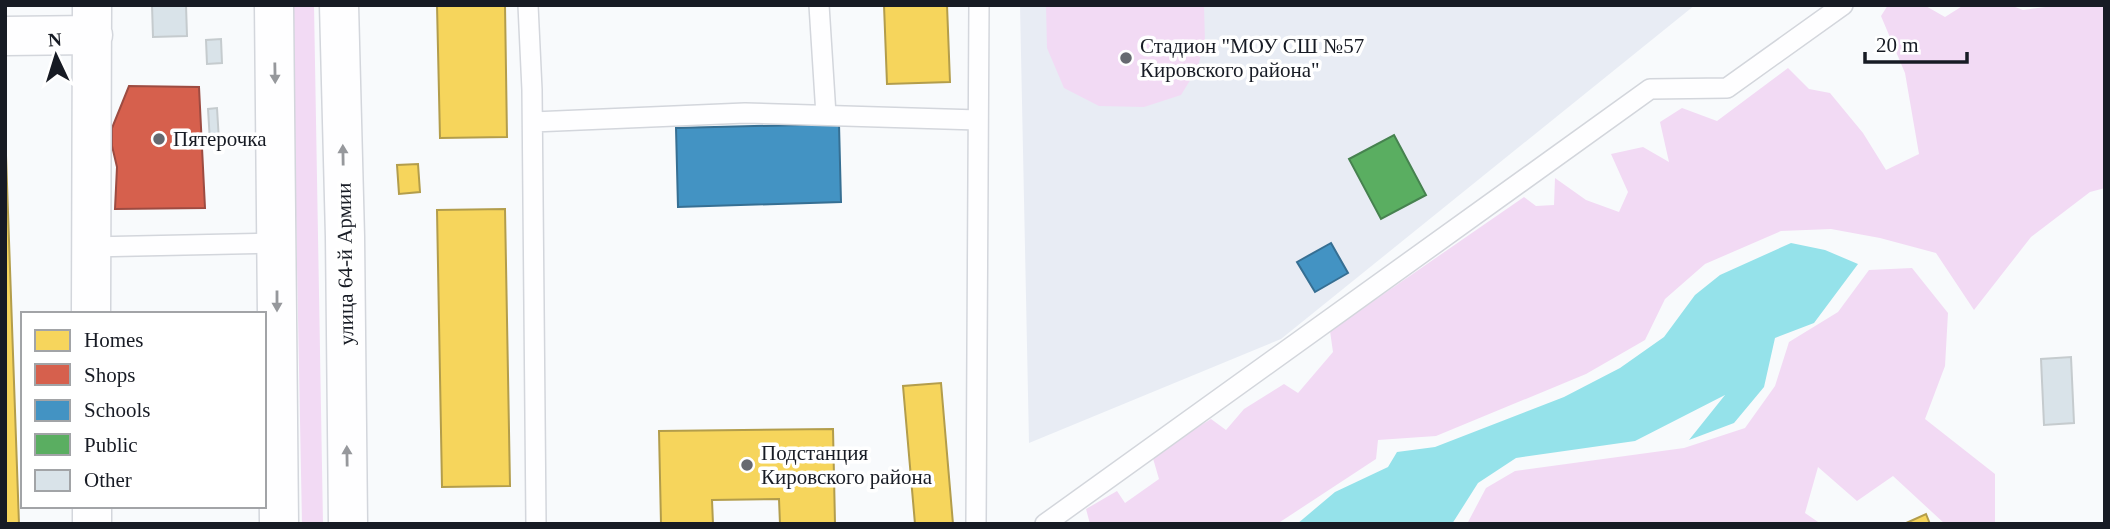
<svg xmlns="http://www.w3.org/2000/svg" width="2110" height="529" viewBox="0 0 2110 529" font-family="'Times New Roman',serif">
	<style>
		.built { fill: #e8ecf4 }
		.green { fill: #f2daf4 }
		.water { fill: #95e2ea }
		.homes { fill: #f6d55c; stroke: #b39d4b; stroke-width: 2 }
		.shops { fill: #d6604d; stroke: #9d4b41; stroke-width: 2 }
		.schools { fill: #4393c3; stroke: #366f93; stroke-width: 2 }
		.public { fill: #5aae61; stroke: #46824f; stroke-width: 2 }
		.building { fill: #d9e3e9; stroke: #c5cbce; stroke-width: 2 }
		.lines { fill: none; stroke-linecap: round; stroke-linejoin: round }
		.service-casing { stroke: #d3d6dc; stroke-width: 22 }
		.minor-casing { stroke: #d3d6dc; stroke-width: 41 }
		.trunk-casing { stroke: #d3d6dc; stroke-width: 41 }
		.service { stroke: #fefeff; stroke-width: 19 }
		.minor { stroke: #fefeff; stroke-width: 38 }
		.trunk { stroke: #fefeff; stroke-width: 38 }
		.oneway { fill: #96989c }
		.poi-dot { fill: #666970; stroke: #fff; stroke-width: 2.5 }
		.labels { text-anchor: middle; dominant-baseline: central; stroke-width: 7; stroke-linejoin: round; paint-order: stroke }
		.poi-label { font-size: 21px; fill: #171b24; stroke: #fff; text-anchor: start }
		.street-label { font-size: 21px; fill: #171b24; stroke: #fff }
	</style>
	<rect width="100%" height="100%" fill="#f8fafc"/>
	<!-- built -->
	<path class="built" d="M1020,5H1695L1281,339L1029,443Z"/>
	<!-- green -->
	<path class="green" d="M292,5H314L323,524H302Z
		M1046,5H1204L1205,43L1197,69L1181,95L1144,107L1099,106L1064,88L1047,48Z
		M1888,5H1924L1945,17L1964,5H2010L2023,10L2061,5H2105V188L2090,192L2031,237L1974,310L1936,253L1880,238L1831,229L1781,231L1705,264L1665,299L1645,340L1586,374L1436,436L1378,440L1376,459L1277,524H1090L1086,509L1117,491L1125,503L1159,479L1152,455L1211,419L1226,430L1244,409L1284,384L1298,393L1333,352L1330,331L1524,197L1536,206L1554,205L1555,178L1586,200L1619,212L1628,192L1611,154L1643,147L1669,162L1660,122L1682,108L1717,121L1788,68L1809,89L1830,93L1863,133L1886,170L1919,154L1905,73L1881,16Z
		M1912,268L1948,313L1945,366L1925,419L1995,474V524H1945L1893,476L1857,501L1818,467L1805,513L1821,524H1467L1486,488L1515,471L1684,448L1745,428L1775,386L1789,342L1838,312L1869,270Z"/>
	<!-- water -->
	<path class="water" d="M1791,243L1825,250L1858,264L1814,323L1775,338L1764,387L1734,423L1689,440L1725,395L1635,441L1516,458L1478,483L1452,524H1297L1335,492L1388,467L1397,452L1435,447L1564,397L1620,368L1664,337L1695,295L1720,275Z"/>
	<!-- homes -->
	<path class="homes" d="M437,5H505L507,137L440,138Z
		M884,5H947L950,82L887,84Z
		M5,127L19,524H5Z
		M418,164L420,192L399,194L397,165Z
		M505,209L510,486L442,487L437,210Z
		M941,383L953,524H915L903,386Z
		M833,429L835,524H780L779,499L712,500L713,524H661L659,431Z
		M1926,514L1930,524H1904Z"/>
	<!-- shops -->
	<path class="shops" d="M129,86L199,87L205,208L115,209L117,167L112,146V128Z"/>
	<!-- schools -->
	<path class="schools" d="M839,124L841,202L678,207L676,128Z
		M1331,243L1348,273L1315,292L1297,262Z"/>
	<!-- public -->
	<path class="public" d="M1394,135L1426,195L1381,219L1349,159Z"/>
	<!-- building -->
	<path class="building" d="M152,5H186L187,36L153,37Z
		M221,39L222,63L207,64L206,40Z
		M217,108L219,141L210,142L208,109Z
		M2071,357L2074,423L2044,425L2041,359Z"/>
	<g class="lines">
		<!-- service casing -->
		<g class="service-casing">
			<path id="service" d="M528,5L532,90L536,524
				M819,5L826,115
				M533,122L745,113L978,120
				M90,247L276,243
				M976,524L979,5
				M1045,524L1650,89L1727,88L1843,5"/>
		</g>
		<!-- minor casing -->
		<g class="minor-casing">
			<path id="minor" d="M5,36L93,35
				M91,314L92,5
				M92,506V524"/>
		</g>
		<!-- trunk casing -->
		<g class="trunk-casing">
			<path id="trunk" d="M274,5L279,524
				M339,5L345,237L348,524"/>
		</g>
		<!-- service -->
		<use href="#service" class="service"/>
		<!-- minor -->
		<use href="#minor" class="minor"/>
		<!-- trunk -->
		<use href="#trunk" class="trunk"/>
	</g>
	<!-- one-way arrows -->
	<defs><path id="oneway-solid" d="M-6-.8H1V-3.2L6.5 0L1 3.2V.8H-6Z" transform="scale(1.75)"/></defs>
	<g class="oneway">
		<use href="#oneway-solid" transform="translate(275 73) rotate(89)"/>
		<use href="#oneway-solid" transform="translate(343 155) rotate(-91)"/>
		<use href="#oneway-solid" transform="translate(277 301) rotate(90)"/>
		<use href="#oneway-solid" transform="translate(347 456) rotate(-91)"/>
	</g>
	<!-- markers -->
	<g class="poi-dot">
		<circle cx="1126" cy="58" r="7"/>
		<circle cx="159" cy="139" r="7"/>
		<circle cx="747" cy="465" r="7"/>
	</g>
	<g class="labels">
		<!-- poi labels -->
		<g class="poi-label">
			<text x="1140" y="46">Стадион "МОУ СШ №57<tspan x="1140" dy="24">Кировского района"</tspan></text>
			<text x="173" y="139">Пятерочка</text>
			<text x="761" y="453">Подстанция<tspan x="761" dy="24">Кировского района</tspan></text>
		</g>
		<!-- street labels -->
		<g class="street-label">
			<text transform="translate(345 264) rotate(-91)">улица 64-й Армии</text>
		</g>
	</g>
	<!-- border -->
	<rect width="2110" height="529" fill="none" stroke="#171b24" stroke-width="14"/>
	<!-- legend -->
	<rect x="21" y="312" width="245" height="196" fill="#ffffff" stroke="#a2a4a7" stroke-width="2"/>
	<rect x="35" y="330" width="35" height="21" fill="#f6d55c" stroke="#a2a4a7" stroke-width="2"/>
	<text x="84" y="347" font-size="21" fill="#171b24">Homes</text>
	<rect x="35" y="364" width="35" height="21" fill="#d6604d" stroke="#a2a4a7" stroke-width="2"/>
	<text x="84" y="382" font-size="21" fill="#171b24">Shops</text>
	<rect x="35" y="400" width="35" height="21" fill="#4393c3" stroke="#a2a4a7" stroke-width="2"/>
	<text x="84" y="417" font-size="21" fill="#171b24">Schools</text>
	<rect x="35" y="434" width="35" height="21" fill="#5aae61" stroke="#a2a4a7" stroke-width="2"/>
	<text x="84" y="452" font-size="21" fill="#171b24">Public</text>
	<rect x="35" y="470" width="35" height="21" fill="#d9e3e9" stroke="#a2a4a7" stroke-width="2"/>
	<text x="84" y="487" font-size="21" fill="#171b24">Other</text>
	<!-- north arrow -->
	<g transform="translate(56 56) rotate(356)" stroke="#ffffff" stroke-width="5" paint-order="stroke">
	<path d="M0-5L12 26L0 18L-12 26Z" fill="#171b24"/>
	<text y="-10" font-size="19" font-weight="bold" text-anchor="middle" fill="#171b24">N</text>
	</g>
	<!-- scale -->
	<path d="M1865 52v10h102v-10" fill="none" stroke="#171b24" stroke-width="3.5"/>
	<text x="1876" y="52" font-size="21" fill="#171b24" stroke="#ffffff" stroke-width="5" paint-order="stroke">20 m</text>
</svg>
